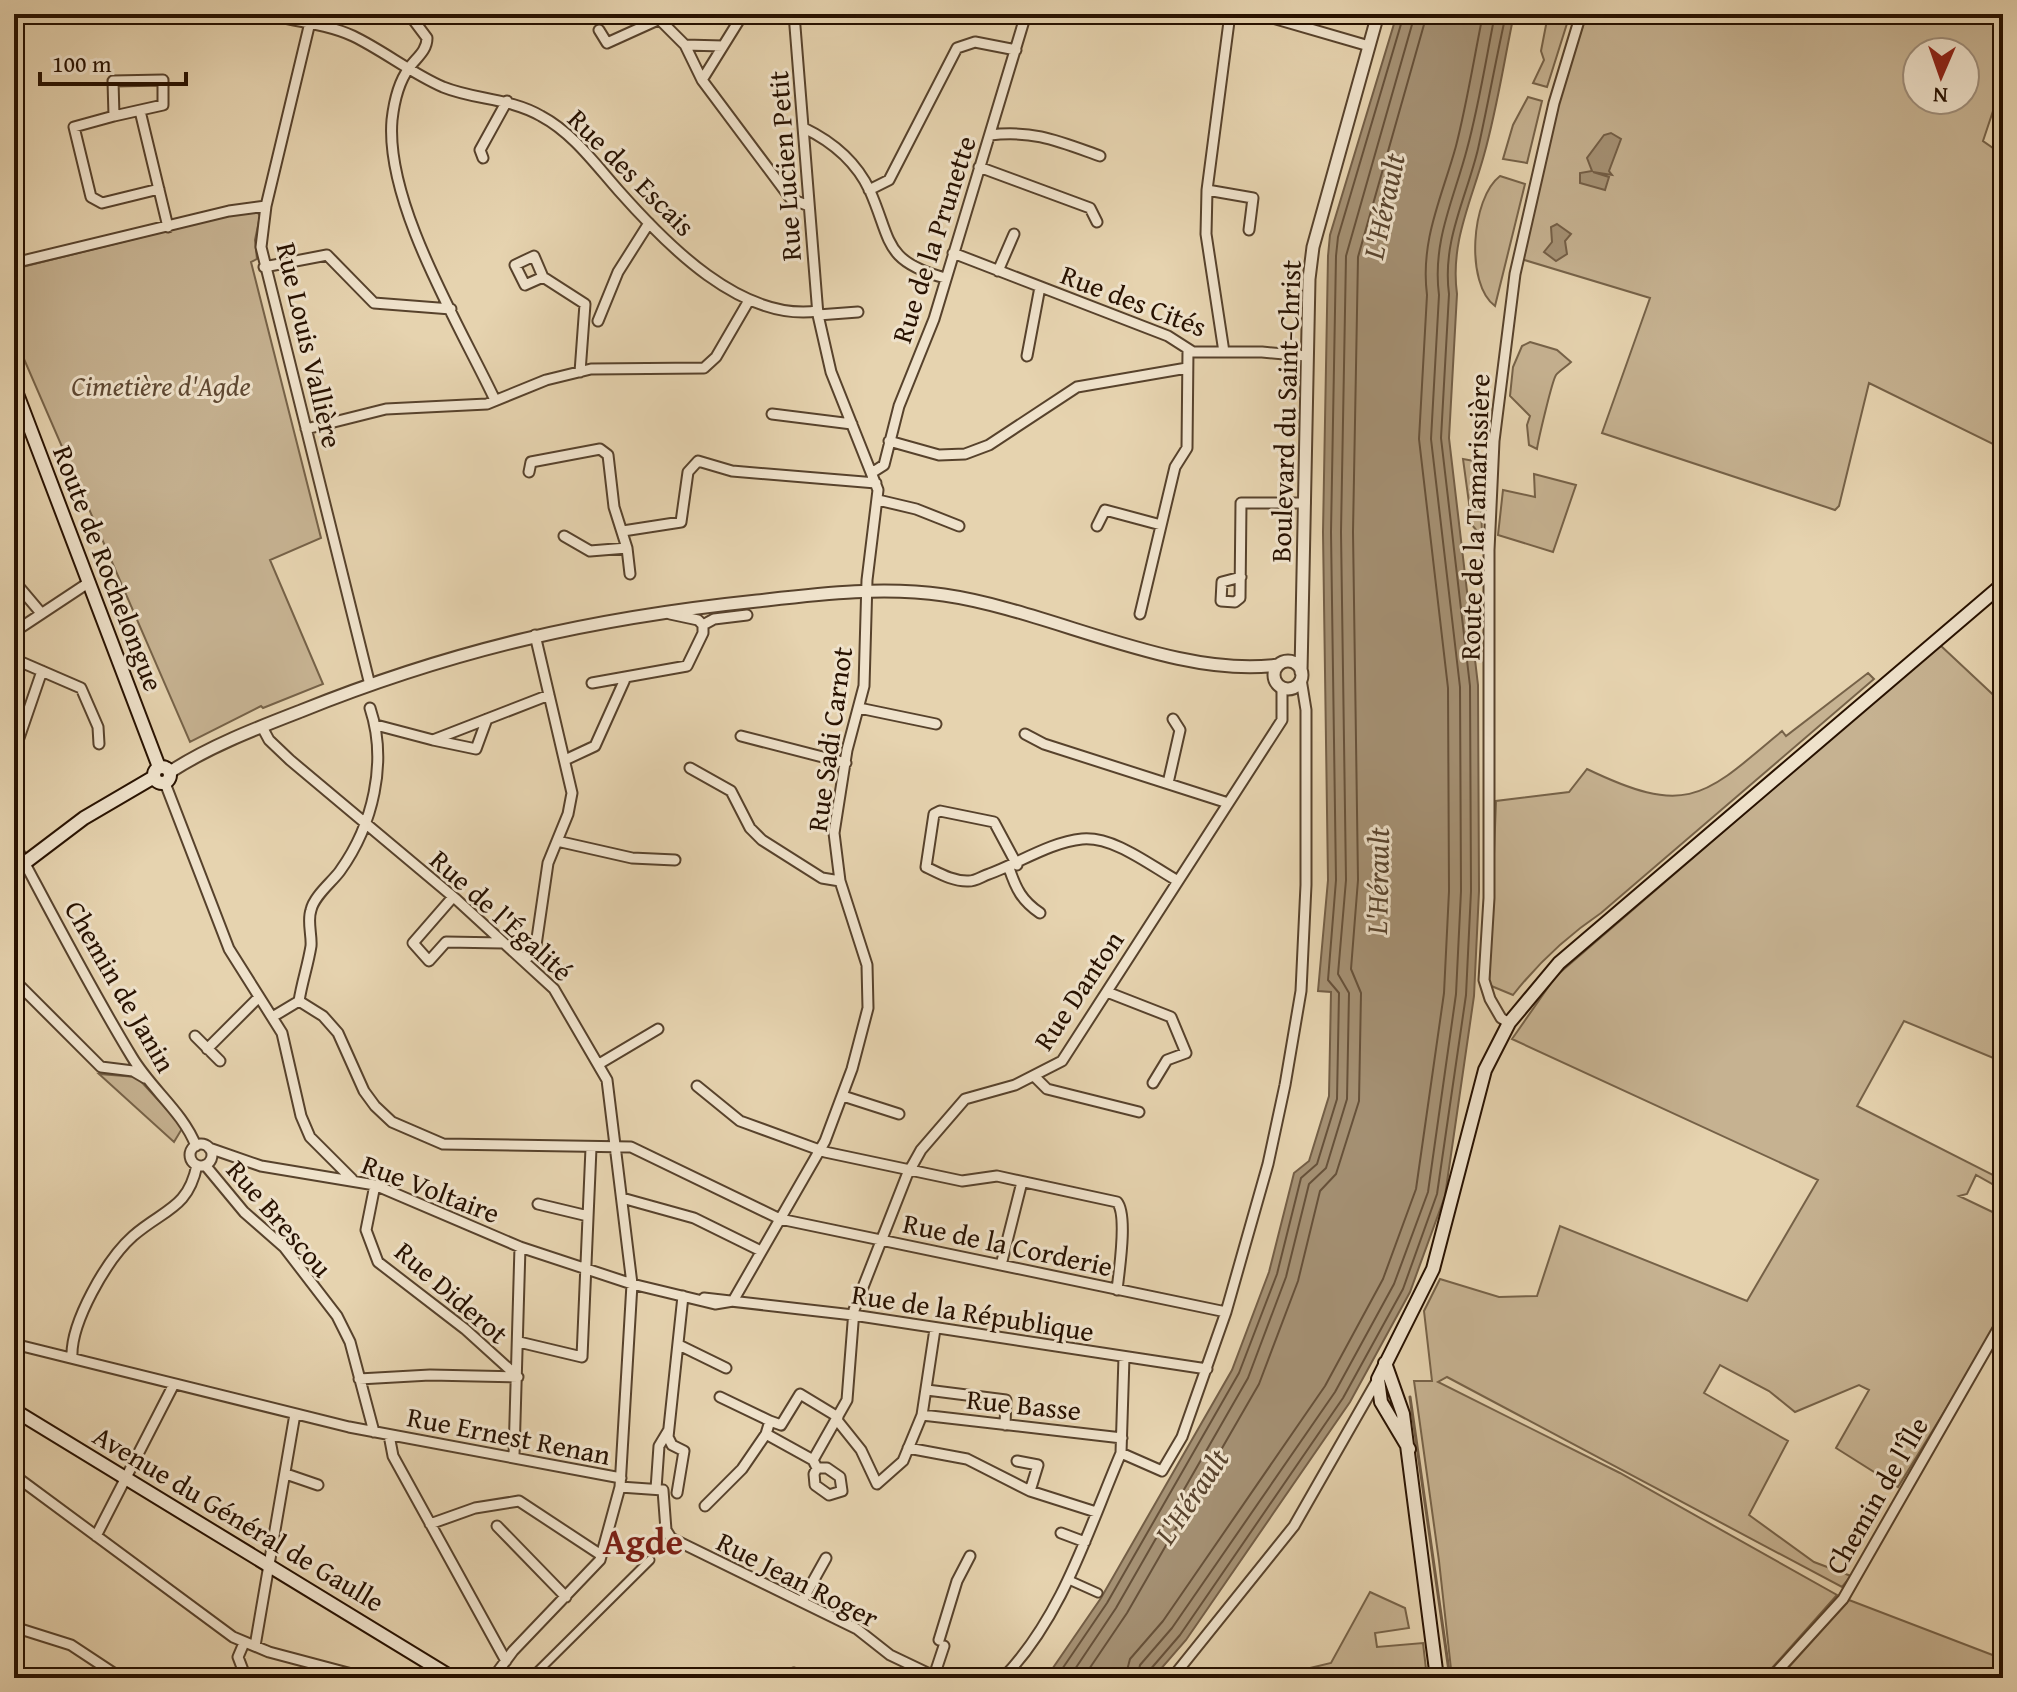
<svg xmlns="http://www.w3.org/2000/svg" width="2017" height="1692" viewBox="0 0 2017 1692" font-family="'Gentium Book Plus',serif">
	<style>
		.green { fill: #c6b291; stroke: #766248; stroke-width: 2; fill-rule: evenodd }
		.water { fill: #a59174; stroke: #735e46; stroke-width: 2 }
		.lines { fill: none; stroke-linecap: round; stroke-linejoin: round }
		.shore { stroke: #66513a; stroke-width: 2 }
		.stream { stroke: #735e46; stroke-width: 3 }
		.pedestrian-casing { stroke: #57422c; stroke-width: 11 }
		.minor-casing { stroke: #57422c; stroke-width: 13 }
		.tertiary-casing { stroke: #57422c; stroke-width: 15 }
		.secondary-casing { stroke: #271100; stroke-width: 16 }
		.pedestrian { stroke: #efe2cb; stroke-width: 7 }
		.minor { stroke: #efe2cb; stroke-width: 9 }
		.tertiary { stroke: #efe2cb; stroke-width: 11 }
		.secondary { stroke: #efe2cb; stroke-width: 12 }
		.labels { text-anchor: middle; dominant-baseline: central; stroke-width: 6; stroke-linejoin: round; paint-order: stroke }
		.street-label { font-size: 28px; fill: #271100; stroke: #efe2cb }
		.park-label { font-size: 28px; font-style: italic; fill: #5f4933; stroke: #efe2cb }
		.water-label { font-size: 30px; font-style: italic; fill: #59442e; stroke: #efe2cb }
		.district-label { font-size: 36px; font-weight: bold; fill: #7a1f14; stroke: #efe2cb }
	</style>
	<rect width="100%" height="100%" fill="#e6d3af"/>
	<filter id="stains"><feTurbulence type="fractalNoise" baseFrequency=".0025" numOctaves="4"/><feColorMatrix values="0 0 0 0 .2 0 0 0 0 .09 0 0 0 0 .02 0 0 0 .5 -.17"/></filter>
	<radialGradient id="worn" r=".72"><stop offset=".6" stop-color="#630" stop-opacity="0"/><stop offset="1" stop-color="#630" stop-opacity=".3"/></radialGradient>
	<!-- green -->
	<path class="green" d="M1543,14H1570L1547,87L1533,83L1544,60L1541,51L1547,20Z
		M1587,14H1974L2003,22V81L1983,141L2003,155V449L1869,383L1839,506L1835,510L1602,433L1650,298L1521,259L1559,96ZM1917,52H1965V100H1917Z
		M1528,97L1542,101L1527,163L1503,159L1513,125Z
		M1500,176L1525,184L1495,306C1465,284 1471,198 1500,176Z
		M255,209L260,216L255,240L257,259L251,262L321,538L270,560L323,684L263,708L261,706L190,742L14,336V269Z
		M1530,342L1557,350L1571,362C1567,366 1559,371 1556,375C1552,381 1538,441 1537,449L1529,445L1527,425L1530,416L1510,396L1513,367L1522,346Z
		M1463,459L1480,462L1482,537L1472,525Z
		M1534,474L1576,485L1553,552L1498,535L1503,490L1535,497Z
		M1940,645L2003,704V1062L1904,1021L1857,1106L2003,1180V1190L1976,1175L1967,1194L1959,1196L2003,1217V1316L1898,1487L1836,1448L1869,1390L1859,1385L1795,1412L1769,1391L1720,1365L1704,1393L1788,1441L1749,1515L1814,1562L1851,1576L1842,1587L1447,1377L1438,1382L1620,1473L1837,1595L1763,1678H1452L1439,1561L1414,1381H1432L1424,1311L1440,1279L1499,1297L1537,1296L1560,1226L1747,1301L1818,1180L1512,1039L1556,976Z
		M1868,673L1874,679L1601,913C1567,936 1539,962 1513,995L1489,985L1496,801L1569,792L1587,769C1687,817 1703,798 1782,731L1786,736Z
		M99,1074L137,1077L183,1127L174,1142Z
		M1370,1592L1405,1608L1409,1628L1375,1633L1377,1647L1423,1643L1427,1678H1313L1310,1668L1331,1663Z
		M1849,1600L2003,1659V1678H1779Z"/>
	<!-- water -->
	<path class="water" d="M1397,14H1514C1504,61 1497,109 1484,155C1471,202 1450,243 1457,294L1449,438L1478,685L1479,891L1474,996L1445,1196L1410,1292L1350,1402L1186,1640L1153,1678H1046L1101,1598L1232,1370L1269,1272L1294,1173L1309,1161L1329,1096L1331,992L1318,991L1328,880L1323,532L1328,256L1330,235Z
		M1611,133L1621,139L1609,171L1612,175L1593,172L1609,177L1605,190L1580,183V173L1592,171L1587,158L1604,135Z
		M1557,224L1571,234L1565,241L1567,254L1556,261L1544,252L1552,242L1551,227Z"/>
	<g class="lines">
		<!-- shore -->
		<path class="shore" d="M1056,1678L1107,1603L1239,1373L1277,1274L1301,1178L1317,1164L1337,1099L1339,993L1328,980L1336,880L1331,532L1336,256L1338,237L1404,14
			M1069,1678L1116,1608L1248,1378L1286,1277L1309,1184L1326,1168L1347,1099L1349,993L1338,974L1346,880L1341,532L1346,256L1415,14
			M1083,1678L1127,1613L1259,1384L1298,1281L1320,1191L1336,1174L1359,1101L1361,993L1351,969L1358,880L1353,532L1358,257L1427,14
			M1125,1678L1130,1659L1163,1621L1325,1386L1383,1279L1416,1189L1444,993L1449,891L1448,688L1419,439L1427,295C1420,240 1442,197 1456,146C1467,103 1474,58 1483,14
			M1137,1678L1140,1665L1172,1628L1335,1392L1394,1284L1428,1192L1456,994L1461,891L1460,687L1431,439L1439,295C1432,241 1454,199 1467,149C1479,105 1486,59 1495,14
			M1147,1678L1149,1671L1180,1635L1343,1398L1403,1289L1437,1194L1466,995L1471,891L1470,686L1441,438L1449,294C1442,241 1466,199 1478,149C1488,104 1496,59 1506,14"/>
		<!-- stream -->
		<path class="stream" d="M1410,1397L1450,1678"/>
		<!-- pedestrian casing -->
		<g class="pedestrian-casing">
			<path id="pedestrian" d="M1069,1580L1098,1593
				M531,1678L650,1560"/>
		</g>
		<!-- minor casing -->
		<g class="minor-casing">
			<path id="minor" d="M265,14C293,21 327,24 353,36C384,51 411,73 443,87C475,100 510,98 541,116C573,133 595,164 619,191C666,244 741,322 818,311
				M312,14L266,206L261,247L370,685
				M409,14L427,38C427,51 416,58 409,68C398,83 394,102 392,120C385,203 459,324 495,400
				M654,14L685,45L702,80L791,199L809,206
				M1259,14L1369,46
				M599,30L607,43L660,19
				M685,45L723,46
				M702,80L743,14
				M140,111L168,227
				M114,116L163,105V80L113,81L114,116L74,127L91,197L102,203L159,189
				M804,128C833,142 856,161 870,191C892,241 883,261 945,278
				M990,135C1034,130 1058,141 1100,156
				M483,158L480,150L507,101
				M979,167L1090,208L1097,222
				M869,190L889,180L957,48L975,42L1016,50
				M1207,190L1253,198L1249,230
				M953,253L1168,336L1193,352H1262L1306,356
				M14,263L229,211L266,206
				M264,267L327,255L374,303L451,309
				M998,271L1014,234
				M543,277L525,285L515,265L534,256L543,277L585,304L580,372
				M818,315L858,312
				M598,321L618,272L649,223
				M1224,352L1206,234L1207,190L1230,14
				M1027,356L1040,287
				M772,414L852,424
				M306,429L386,409L487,404L546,380L591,369L704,368L716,357L748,302
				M889,441L939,455L965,454L989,445L1077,387L1187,368
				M529,472L531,462L600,449L608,455L614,507L627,548L630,574
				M873,472L884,465L899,406L934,319L1026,14
				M878,500L916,509L959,526
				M1097,526L1105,510L1161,525
				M623,531L681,522L688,472L698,461L732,471L876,483
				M564,536L590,551L627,548
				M1241,577L1222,582L1221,601L1235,602L1240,598L1241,503H1305
				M14,581L41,613
				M670,614L698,620L703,625
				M1140,614L1175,467L1187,448L1188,350
				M14,632L88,583
				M14,659L81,688L98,727L99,744
				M592,683L687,666L703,633V625L714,619L747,615
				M859,708L936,724
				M376,725L433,740L549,695
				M262,727L269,740L290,760L457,900L554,989L607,1080L632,1284L620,1487L600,1560L513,1651L493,1678
				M1025,734L1044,744L1228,803
				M741,736L846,763
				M19,738L42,671
				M433,740L476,749L487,719
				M565,760L595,746L626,677
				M690,768L731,791L750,828L762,840L822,878L840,881
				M165,783L229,949L282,1033L301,1116L310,1137L352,1179
				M1168,783L1180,730L1173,719
				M557,841L632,858L675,860
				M14,843C52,914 90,988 132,1057C151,1089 183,1112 196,1146
				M1017,865L994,822L940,811L934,814L926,867C939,873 952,881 967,881C975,882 982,876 989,874C1019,863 1051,842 1082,839C1114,836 1151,866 1178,881
				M1009,868C1016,889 1022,901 1040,913
				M453,897L413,943L429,961L446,942L503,943
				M518,956L527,958L535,952L548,863L568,814L572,793L535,635
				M14,980L101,1067L133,1071L145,1078
				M1107,992L1171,1017L1186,1053L1167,1060L1153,1083
				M299,1001L323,1016L338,1033L364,1091L375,1106L392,1122L443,1144L631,1147L780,1219L1226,1312
				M299,1001C302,982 308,965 311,946C312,935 307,921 311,910C314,896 332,882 340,871C373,825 388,762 370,708
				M274,1016L299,1001
				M1509,1023L1501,1018L1490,999L1484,980L1489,898V550L1494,441L1515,274L1554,103L1581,14
				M195,1036L220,1061
				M207,1049L259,997
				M599,1064L658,1029
				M1035,1077L1047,1089L1139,1112
				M697,1086L740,1121L825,1152L962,1181L997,1176L1117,1202C1128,1215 1119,1271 1117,1290
				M843,1096L899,1114
				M190 1155a11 11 0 1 1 22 0a11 11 0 1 1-22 0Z
				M209,1148L261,1166L375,1185L520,1247L632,1284L715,1304L733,1301
				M205,1165L244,1212L284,1247L337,1316L350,1342L374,1432
				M375,1185L366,1230L378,1262L465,1329L518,1377
				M622,1198L694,1218L761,1251
				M538,1204L588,1216
				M1001,1265L1022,1182
				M704,1298L853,1315L1207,1369
				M733,1301L825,1141L852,1069L868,1008L867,965L840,881L834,833L847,750L864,686L867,580L878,490L831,372L818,315L794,14
				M519,1342L582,1357L591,1148
				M14,1344L349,1427L621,1478
				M679,1345L726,1368
				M72,1358C70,1323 107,1259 133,1236C164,1209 188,1209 197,1165
				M359,1379L430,1375L518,1377
				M927,1390L1006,1400L1005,1425
				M720,1397L770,1421L766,1434L813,1460L847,1400L854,1310L907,1175L921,1150L965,1099L1015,1085L1062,1061L1282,720V688
				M922,1415L1122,1438
				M837,1420L861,1450L877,1484L903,1461L922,1415L935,1329
				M770,1421L781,1425L800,1394L838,1417
				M14,1431L22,1415
				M389,1435L393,1456L506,1661
				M908,1448L967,1459L1030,1491L1096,1512
				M1121,1453L1124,1357
				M514,1455L520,1247
				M813,1460L817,1468L814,1474L815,1485L829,1495L842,1491L840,1477L827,1468H817
				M1017,1461L1038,1465L1030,1491
				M286,1474L318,1485
				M14,1475L233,1637L269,1652L367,1678
				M620,1487L663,1490L666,1530L671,1538L857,1629L890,1655L934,1676L949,1678
				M656,1489L659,1446L668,1431
				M677,1493L684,1451L672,1445L668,1437L683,1296
				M705,1506L742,1469L766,1434
				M430,1524L475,1508L519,1501L601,1555
				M497,1526L566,1597
				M1061,1533L1085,1542
				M96,1536L174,1384
				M802,1601L826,1558
				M14,1627L71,1645L121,1678
				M939,1640L957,1581L970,1556
				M244,1643L238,1657L246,1678
				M255,1646L295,1414
				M934,1676L944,1646
				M793,1678L794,1673
				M1003,1678C1063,1616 1088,1530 1121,1453L1162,1471L1182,1437L1226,1312L1268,1164L1285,1085L1301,991L1306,885V710L1301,679
				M1172,1678L1294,1526L1378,1379
				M1771,1678L1843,1599L2003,1320"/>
		</g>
		<!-- tertiary casing -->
		<g class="tertiary-casing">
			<path id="tertiary" d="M1274 675a14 14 0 1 1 28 0a14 14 0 1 1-28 0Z
				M1301,672L1309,279L1313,247L1378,14
				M170,772C210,746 257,728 301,711C455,649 593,618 757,601C819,594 882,586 944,595C1049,610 1176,679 1278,665"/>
		</g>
		<!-- secondary casing -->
		<g class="secondary-casing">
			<path id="secondary" d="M14,386L159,767
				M154 775a8 8 0 1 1 16 0a8 8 0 1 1-16 0Z
				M14,871L84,818L154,777
				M1385,1363L1403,1414L1437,1678
				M14,1410L453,1678
				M1409,1449L1381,1402L1378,1379L1433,1269L1485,1070L1509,1023L1559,963L2003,584"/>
		</g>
		<!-- pedestrian -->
		<use href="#pedestrian" class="pedestrian"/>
		<!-- minor -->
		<use href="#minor" class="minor"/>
		<!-- tertiary -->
		<use href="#tertiary" class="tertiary"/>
		<!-- secondary -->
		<use href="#secondary" class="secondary"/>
	</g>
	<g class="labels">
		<!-- street labels -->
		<g class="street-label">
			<text transform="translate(784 166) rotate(-94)">Rue Lucien Petit</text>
			<text transform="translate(632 172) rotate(45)">Rue des Escais</text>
			<text transform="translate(933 239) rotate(-72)">Rue de la Prunette</text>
			<text transform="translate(1134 300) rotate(21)">Rue des Cités</text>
			<text transform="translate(310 345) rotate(77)">Rue Louis Vallière</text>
			<text transform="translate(1285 411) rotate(-88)">Boulevard du Saint-Christ</text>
			<text transform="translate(1474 517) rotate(-88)">Route de la Tamarissière</text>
			<text transform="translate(109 568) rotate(69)">Route de Rochelongue</text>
			<text transform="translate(829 739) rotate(-82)">Rue Sadi Carnot</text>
			<text transform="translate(502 915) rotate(42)">Rue de l'Égalité</text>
			<text transform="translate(121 986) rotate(60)">Chemin de Janin</text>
			<text transform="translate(1078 990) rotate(-56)">Rue Danton</text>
			<text transform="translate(431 1188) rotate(21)">Rue Voltaire</text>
			<text transform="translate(280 1218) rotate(49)">Rue Brescou</text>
			<text transform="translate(1008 1244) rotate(12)">Rue de la Corderie</text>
			<text transform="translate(452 1292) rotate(41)">Rue Diderot</text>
			<text transform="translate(973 1312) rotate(9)">Rue de la République</text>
			<text transform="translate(1024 1404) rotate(6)">Rue Basse</text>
			<text transform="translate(509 1435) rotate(11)">Rue Ernest Renan</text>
			<text transform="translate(1876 1495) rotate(-60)">Chemin de l'Île</text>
			<text transform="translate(239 1518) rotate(31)">Avenue du Général de Gaulle</text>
			<text transform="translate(798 1579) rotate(27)">Rue Jean Roger</text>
		</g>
		<!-- park labels -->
		<g class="park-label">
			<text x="161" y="385">Cimetière d'Agde</text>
		</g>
		<!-- water labels -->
		<g class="water-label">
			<text transform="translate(1383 206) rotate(-78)">L'Hérault</text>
			<text transform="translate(1377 881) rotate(-89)">L'Hérault</text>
			<text transform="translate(1191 1496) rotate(-56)">L'Hérault</text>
		</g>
		<!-- district labels -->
		<g class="district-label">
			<text x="643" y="1540">Agde</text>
		</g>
	</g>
	<!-- margin -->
	<rect width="2017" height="1692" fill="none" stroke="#e6d3af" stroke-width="48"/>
	<rect x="16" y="16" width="1985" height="1660" fill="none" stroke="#271100" stroke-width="4"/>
	<rect x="24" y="24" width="1969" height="1644" fill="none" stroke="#271100" stroke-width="2"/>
	<!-- north arrow -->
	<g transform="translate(1941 76) rotate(182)"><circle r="38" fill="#efe2cb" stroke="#9f8e7a" stroke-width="2"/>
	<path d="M0-6L14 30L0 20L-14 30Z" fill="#8f2418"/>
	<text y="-12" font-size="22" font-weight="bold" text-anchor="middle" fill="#271100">N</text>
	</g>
	<!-- scale -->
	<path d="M40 72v12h146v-12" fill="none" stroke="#271100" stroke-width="4"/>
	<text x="52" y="72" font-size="24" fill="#271100" stroke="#efe2cb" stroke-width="6" paint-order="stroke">100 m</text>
	<rect width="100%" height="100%" filter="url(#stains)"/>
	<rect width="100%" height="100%" fill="url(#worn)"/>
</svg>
